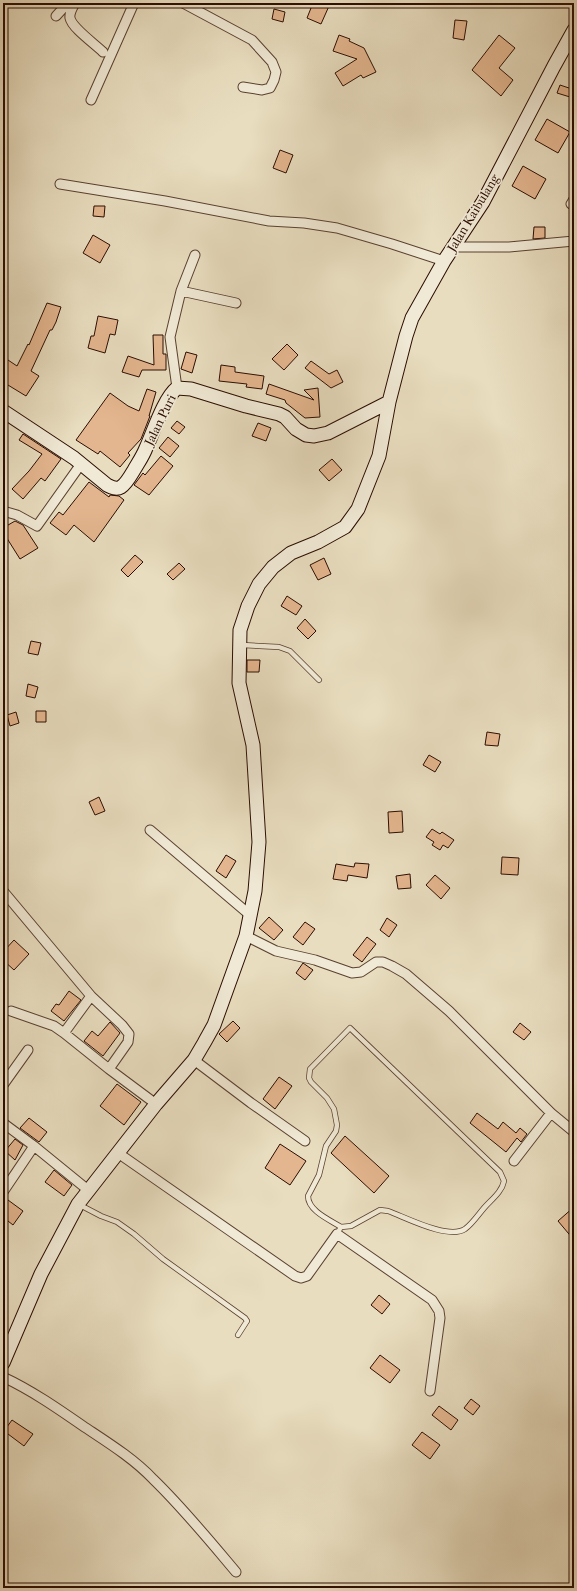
<svg xmlns="http://www.w3.org/2000/svg" width="577" height="1591" viewBox="0 0 577 1591" font-family="'IM FELL French Canon',serif">
	<style>
		.building { fill: #e4b68f; stroke: #2b0c01 }
		.lines { fill: none; stroke-linecap: round; stroke-linejoin: round }
		.lane-casing { stroke: #5a4030; stroke-width: 6 }
		.street-casing { stroke: #5a4030; stroke-width: 11 }
		.secondary-casing { stroke: #2b0c01; stroke-width: 15 }
		.lane { stroke: #f0e9d5; stroke-width: 4.5 }
		.street { stroke: #f0e9d5; stroke-width: 9 }
		.secondary { stroke: #f0e9d5; stroke-width: 13 }
		.labels { text-anchor: middle; dominant-baseline: central; stroke-width: 3.5; stroke-linejoin: round; paint-order: stroke }
		.street-label { font-size: 13px; fill: #2b0c01; stroke: #f0e9d5 }
	</style>
	<rect width="100%" height="100%" fill="#e8ddbf"/>
	<filter id="stains"><feTurbulence type="fractalNoise" baseFrequency=".005" numOctaves="4"/><feColorMatrix values="0 0 0 0 .2 0 0 0 0 .09 0 0 0 0 .02 0 0 0 .5 -.17"/></filter>
	<radialGradient id="worn" r=".72"><stop offset=".6" stop-color="#630" stop-opacity="0"/><stop offset="1" stop-color="#630" stop-opacity=".3"/></radialGradient>
	<!-- building -->
	<path class="building" d="M313,3H320L329,6L321,24L307,18Z
		M274,9L285,12L283,22L272,19Z
		M455,20L467,21L464,40L453,38Z
		M339,35L350,39L349,41L364,48L376,72L363,78L361,75L343,86L335,73L357,59L333,51Z
		M499,35L515,48L499,68L513,80L501,96L472,70Z
		M560,85L572,89L570,97L557,93Z
		M547,119L570,132L558,153L535,140Z
		M280,150L293,155L286,173L273,168Z
		M523,166L546,179L535,199L512,186Z
		M94,206H105L104,217L93,216Z
		M534,227H545V238L533,239Z
		M93,235L110,245L100,263L83,253Z
		M47,303L61,307L56,322L52,330H50L31,371L39,376L26,396L3,382V367L8,360L17,366L28,344L29,345Z
		M98,316L118,320L115,335L110,334L105,353L88,348L91,336H94Z
		M153,335H163V354H166V370H142L139,377L122,372L128,356L154,365Z
		M287,344L298,355L284,370L272,359Z
		M186,352L197,355L192,373L181,369Z
		M311,361L329,374L337,370L343,382L331,388L305,368Z
		M221,365L235,367V372L264,376L262,389L246,387L247,384L219,381Z
		M269,384L314,400L304,390L318,388L320,417L305,418L286,403L285,400L266,394Z
		M147,389L156,392L149,416H150L141,439L128,453L130,455L120,467L100,451L98,454L76,440L110,393L128,406L139,411Z
		M177,421L185,427L179,434L171,428Z
		M258,423L271,428L266,441L252,436Z
		M23,434L61,459L45,481L41,478L23,499L12,489L29,471L42,454L19,440Z
		M168,437L179,446L170,457L159,448Z
		M161,456L173,466L149,495L134,485L143,473L145,475Z
		M332,459L342,470L329,481L319,470Z
		M89,482L109,497L110,495L119,496L124,500L94,542L74,525L66,535L50,523L59,512L63,515Z
		M15,521L23,525L38,548L20,559L3,532V528Z
		M135,555L143,562L128,577L121,570Z
		M324,558L331,574L318,580L310,565Z
		M179,563L185,569L173,580L167,574Z
		M287,596L302,606L296,615L281,606Z
		M305,619L316,631L308,639L297,628Z
		M31,641L41,643L38,655L28,653Z
		M247,660H260L259,672H247Z
		M28,684L38,687L35,698L26,696Z
		M36,711H46V722H36Z
		M16,712L19,723L10,726L7,715Z
		M487,732L500,734L498,746L485,745Z
		M429,755L441,762L435,772L423,765Z
		M99,797L105,811L95,815L89,802Z
		M402,811L403,832L389,833L388,812Z
		M432,829L440,834L442,832L454,840L448,848L443,845L440,850L432,845L434,842L426,837Z
		M226,855L236,861L226,878L216,871Z
		M502,857L519,858L518,875L501,874Z
		M355,863L369,864L367,878L348,875L347,881L333,879L336,864L354,867Z
		M410,874L411,888L398,889L396,876Z
		M435,875L450,888L441,899L426,885Z
		M269,917L283,930L274,940L259,928Z
		M387,918L397,925L389,937L380,930Z
		M305,922L315,929L303,945L293,937Z
		M367,937L376,944L362,962L353,955Z
		M14,940L29,954L14,970L3,960V952Z
		M303,963L313,970L305,980L296,973Z
		M69,991L81,1000L64,1021L51,1011L56,1004L59,1005Z
		M233,1021L240,1028L227,1042L219,1034Z
		M110,1022L120,1033L103,1056L84,1041L92,1031L98,1036Z
		M520,1023L531,1032L524,1040L513,1032Z
		M279,1077L292,1086L275,1109L263,1099Z
		M117,1084L141,1102L124,1125L100,1106Z
		M477,1113L498,1129L503,1122L516,1133L520,1128L527,1134L521,1142L517,1138L506,1152L470,1123Z
		M29,1118L47,1132L39,1142L20,1128Z
		M345,1136L389,1176L374,1193L331,1153Z
		M15,1139L23,1145L15,1160L5,1151Z
		M280,1144L306,1161L290,1185L265,1168Z
		M54,1170L72,1185L64,1196L45,1182Z
		M8,1200L23,1211L13,1225L3,1217V1206Z
		M574,1207V1240L558,1221Z
		M379,1295L390,1304L382,1314L371,1305Z
		M380,1355L400,1370L390,1383L370,1368Z
		M471,1399L480,1406L473,1415L464,1408Z
		M439,1406L458,1420L451,1430L432,1415Z
		M12,1420L33,1434L24,1446L4,1431Z
		M422,1432L440,1445L430,1459L412,1445Z"/>
	<g class="lines">
		<!-- lane casing -->
		<g class="lane-casing">
			<path id="lane" d="M242,645L279,647L290,651L319,680
				M80,1205L101,1216L117,1222L134,1234L163,1259L245,1318L247,1321L238,1335
				M337,1234L341,1227L351,1226L380,1210L388,1211C405,1217 448,1240 465,1229C472,1224 478,1215 484,1208C491,1200 502,1192 504,1181L500,1172L350,1028L310,1069L309,1078L311,1082L327,1098L334,1109L337,1125L336,1131L326,1146L319,1175L308,1196C308,1211 330,1220 341,1227"/>
		</g>
		<!-- street casing -->
		<g class="street-casing">
			<path id="street" d="M75,3C73,7 69,13 70,18C72,28 95,44 103,52
				M183,3L252,40L272,62L276,72L274,80L270,88L262,90L243,87
				M56,16L68,3
				M91,100L134,3
				M60,184L165,201L269,221L304,223L337,228L392,244L444,261
				M571,204L574,199
				M453,247H509L574,241
				M181,291L236,303
				M177,388L170,337L181,291L195,255
				M3,511L17,515L37,526L81,464
				M150,830L250,915
				M3,891L91,996
				M246,936L276,951L315,960L352,973L361,972L376,962H383L392,966L406,974L449,1011L551,1113L574,1132
				M11,1011L54,1026L64,1033L91,996L122,1025L129,1034L128,1042L109,1069L156,1104
				M64,1033L109,1069
				M194,1060L251,1103L305,1141
				M3,1085L28,1050
				M3,1123L34,1146L88,1190
				M118,1153L295,1276L301,1278L307,1276L337,1234L432,1300L439,1311L440,1318L430,1391
				M514,1161L551,1113
				M3,1192L34,1146
				M3,1377C31,1390 57,1408 83,1426C107,1442 133,1458 153,1479C183,1508 209,1540 236,1572"/>
		</g>
		<!-- secondary casing -->
		<g class="secondary-casing">
			<path id="secondary" d="M3,411L74,458L107,485C111,487 116,490 121,487C126,484 131,475 134,470C138,463 143,456 146,448C153,433 164,398 177,388L191,389L246,406L279,414L285,417L296,429L306,435L314,436L328,433L389,402
				M3,1363L41,1274L78,1204L156,1104L194,1060L204,1043L214,1025L246,936L255,891L259,842L253,745L239,683L240,630L248,606L259,584L273,567L291,553L318,542L345,527L358,509L379,456L389,402L406,336L412,318L444,261L483,202L554,66L574,30"/>
		</g>
		<!-- lane -->
		<use href="#lane" class="lane"/>
		<!-- street -->
		<use href="#street" class="street"/>
		<!-- secondary -->
		<use href="#secondary" class="secondary"/>
	</g>
	<g class="labels">
		<!-- street labels -->
		<g class="street-label">
			<text transform="translate(473 213) rotate(-59)">Jalan Kaibulang</text>
			<text transform="translate(160 420) rotate(-64)">Jalan Puri</text>
		</g>
	</g>
	<!-- margin -->
	<rect width="577" height="1591" fill="none" stroke="#e8ddbf" stroke-width="16"/>
	<rect x="4" y="4" width="569" height="1583" fill="none" stroke="#2b0c01" stroke-width="2"/>
	<rect x="8" y="8" width="561" height="1575" fill="none" stroke="#2b0c01"/>
	<rect width="100%" height="100%" filter="url(#stains)"/>
	<rect width="100%" height="100%" fill="url(#worn)"/>
</svg>
